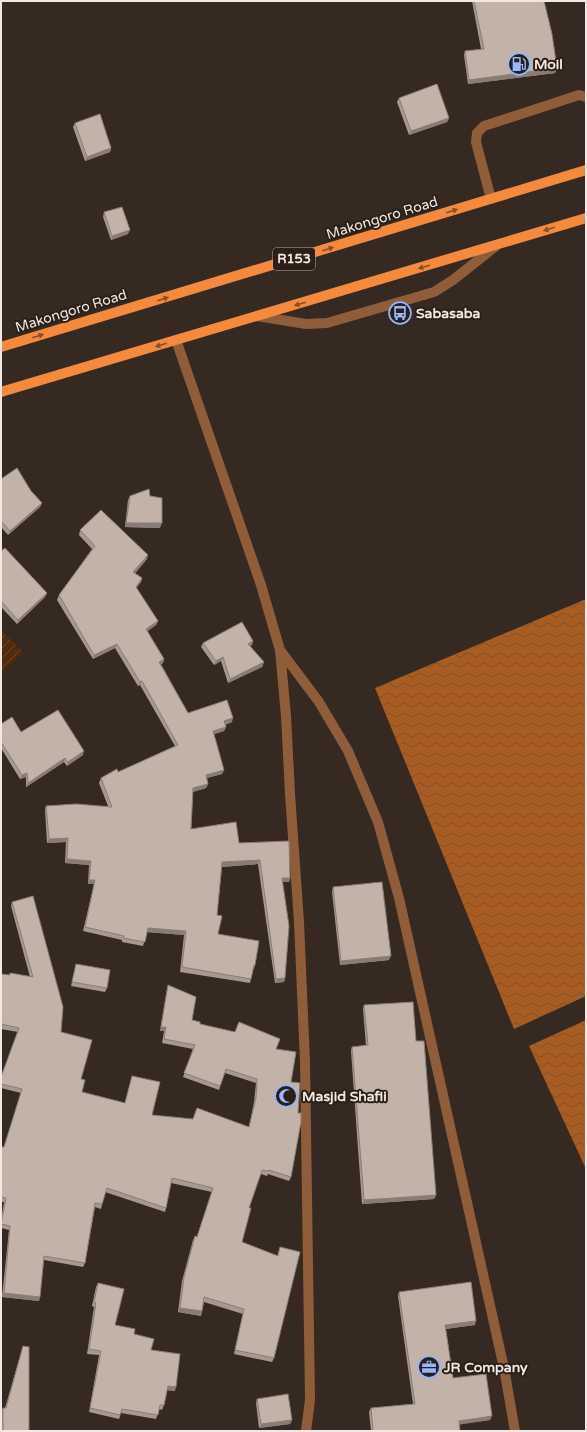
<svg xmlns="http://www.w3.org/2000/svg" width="587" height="1432" viewBox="0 0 587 1432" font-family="'Varela Round',sans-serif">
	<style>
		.garden { fill: url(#garden-furrows) }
		.water { fill: url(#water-waves) }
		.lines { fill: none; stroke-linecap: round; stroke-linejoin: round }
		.lane { stroke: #905d3b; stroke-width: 10 }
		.street { stroke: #905d3b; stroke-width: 10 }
		.primary { stroke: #f38a3d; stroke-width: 10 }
		.wall { fill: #a79990 }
		.shaded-wall { fill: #887d76 }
		.building { fill: #c2b2a8; stroke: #887d76 }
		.oneway { fill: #854f28 }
		.labels { text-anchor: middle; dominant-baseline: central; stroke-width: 4; stroke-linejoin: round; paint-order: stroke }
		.shield { fill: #2b1f17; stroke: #b6aca6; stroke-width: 1 }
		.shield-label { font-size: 13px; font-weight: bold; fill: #f1e8e3 }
		.poi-label { font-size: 14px; font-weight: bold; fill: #f1e8e3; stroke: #2b1f17; text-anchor: start }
		.street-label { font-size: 14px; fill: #f1e8e3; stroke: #2b1f17 }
	</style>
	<defs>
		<pattern id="garden-furrows" width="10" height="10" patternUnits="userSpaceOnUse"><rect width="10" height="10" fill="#532b0c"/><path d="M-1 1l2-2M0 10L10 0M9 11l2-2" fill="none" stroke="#6c4a2f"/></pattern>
		<pattern id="water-waves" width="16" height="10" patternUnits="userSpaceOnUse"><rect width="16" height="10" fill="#a95c21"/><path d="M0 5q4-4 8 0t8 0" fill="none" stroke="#7d5231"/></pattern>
	</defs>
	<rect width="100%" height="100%" fill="#352921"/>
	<!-- garden -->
	<path class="garden" d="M1,630L23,652L1,673Z"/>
	<!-- water -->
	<path class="water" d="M586,599V996L514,1029L375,688Z
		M586,1020V1169L529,1046Z"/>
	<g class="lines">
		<!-- lane -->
		<path class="lane" d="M491,199L476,142L477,133L484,126L579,95L586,97
			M257,316L306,324L327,323L434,292L453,280L496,246
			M280,650L319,702L348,751L378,822L399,898L504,1368L515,1431"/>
		<!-- street -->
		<path class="street" d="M176,340L261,585L280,650L286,716L290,794L299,922L305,1062L310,1400L306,1431"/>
		<!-- primary -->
		<path class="primary" d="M1,347L586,170
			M1,392L586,218"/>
	</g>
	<!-- wall -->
	<path class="wall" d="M472,1H544L557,68L555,73L468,84L464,55L465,51L481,49Z
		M399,98L449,118L447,122L409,135L397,102Z
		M75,123L111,148L110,152L85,161L73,127Z
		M104,212L128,234L111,240L103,217Z
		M1,479L31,491L42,503L40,507L8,535L1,527Z
		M130,496H150L160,528L125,527L128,500Z
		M80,530L147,559L135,573L142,578L141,582L136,588L158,621L156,625L147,631L164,659L163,663L161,664L188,713L232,722L225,725L226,727L224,731L214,734L224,770L222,774L206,778L208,784L206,788L193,792L191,829L239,843L290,878L289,882H282L285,978L284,982L275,983L258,864L222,867L217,915L218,934L255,965L254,969H253L250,983L180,972L184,935L147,932L143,946L122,942V940L83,931L94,884H88L89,865L65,863L66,842L47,843L45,810L46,806H108L99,783L101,778L118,772L175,746L140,685L138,686L115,648L93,659L57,600L59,595L92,549L79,535Z
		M1,551L47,593L45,597L17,624L1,607Z
		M253,641L252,645L250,646L264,662L262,667L228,683L221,661L214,665L201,647L203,643Z
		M1,724L21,732L83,755L67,766L64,762L26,787V777L20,779L1,748Z
		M333,887L389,960L340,965L332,892Z
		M12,902L61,1032L81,1079L82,1092L125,1103L132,1076L152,1115L249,1127L254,1102L256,1083L225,1073L219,1090L183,1077L193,1049L162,1043L164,1031H160L167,989L168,985L192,1020L200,1024L276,1049L291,1082V1177L289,1181L268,1174L267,1176L261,1174L249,1208L242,1242L277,1256L280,1247L274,1358L272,1362L234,1354L243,1314L204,1302L202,1311L201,1316L178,1312L182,1281L193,1240L195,1236L197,1237L212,1192L171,1183L166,1208L165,1212L105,1192L101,1209L95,1207L85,1263L83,1267L44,1260L39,1301L2,1297L9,1230L1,1228V1221L4,1202H1V1148L4,1147L21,1093L1,1088V1077L18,1032L1,1029V974L9,975L10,973L30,977L11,906Z
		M76,964L107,988L105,992L71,986Z
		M364,1005L416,1041L436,1195L434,1199L362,1204L351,1051L352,1047L366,1046L363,1009Z
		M98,1283L115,1325L134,1334L151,1350L175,1391L167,1390L164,1405L162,1410L159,1409L156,1419L121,1413L119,1419L89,1412L99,1355L87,1354L94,1307L92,1306L96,1287Z
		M399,1292L475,1325L446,1329L453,1378L490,1420L459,1424L460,1431H371L369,1412L371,1408L413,1404L398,1296Z
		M23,1346L29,1431H2L1,1412L3,1408H5Z
		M257,1399L292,1420L290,1424L259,1428L256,1403Z"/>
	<!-- shaded-wall -->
	<path class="shaded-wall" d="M557,68L555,73L468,84L469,80Z
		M449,118L447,122L409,135L411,131Z
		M111,148L110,152L85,161L87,157Z
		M130,230L128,234L111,240L112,236Z
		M42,503L40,507L8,535L10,531Z
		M126,523H162L160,528L125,527Z
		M148,555L147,559L132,577L133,572Z
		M142,578L141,582L134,591L136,587Z
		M47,593L45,597L17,624L18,620Z
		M158,621L156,625L145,633L146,629Z
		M253,641L252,645L247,648L248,644Z
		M117,644L115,648L93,659L94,655Z
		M223,657L221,661L214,665L216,661Z
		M164,659L163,663L158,666L159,662Z
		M264,662L262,667L228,683L230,679Z
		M142,681L140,685L138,686L140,682Z
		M233,718L232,722L222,725L224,721Z
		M226,727L224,731L211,735L213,731Z
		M84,751L83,755L67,766L68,762Z
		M65,758L64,762L26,787L28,783Z
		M224,770L222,774L204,779L206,775Z
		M27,773L26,777L20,779L22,775Z
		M208,784L206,788L192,792L193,788Z
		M68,838L66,842L47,843L49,839Z
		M67,859L91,861L89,865L65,863Z
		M260,860L258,864L221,867L222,862Z
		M282,878H290L289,882H280Z
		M89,880H95L94,884H88Z
		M148,928L186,931L184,935L146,932Z
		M391,956L389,960L340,965L341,961Z
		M285,978L284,982L275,983L276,979Z
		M161,1027H166L164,1031H160Z
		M436,1195L434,1199L362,1204L364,1200Z
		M4,1293L40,1297L39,1301L2,1297Z
		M180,1308L202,1311L201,1316L178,1312Z
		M476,1321L475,1325L444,1329L445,1325Z
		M168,1386L176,1387L175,1391L166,1390Z
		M492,1416L490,1420L457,1425L459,1421Z
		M292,1420L290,1424L259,1428L261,1424Z"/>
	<!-- building -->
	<path class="building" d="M474,1H544L552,34L557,68L469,80L465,51L484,49Z
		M437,84L449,118L411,131L399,98Z
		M100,114L111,148L87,157L75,123Z
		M122,207L130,230L112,236L104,212Z
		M17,468L31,491L42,503L10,531L1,521V479Z
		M149,489L150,496L162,498V523H126L130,496Z
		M101,510L148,555L133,572L142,578L136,587L158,621L146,629L164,659L159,662L188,713L227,700L233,718L224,721L226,727L213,731L224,770L206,775L208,784L193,788L191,829L236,822L239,843L289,841L290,878H282L289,926L285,978L276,979L260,860L222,862L217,915L222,916L218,934L259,941L255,965H254L251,979L182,967L186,931L148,928L145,942L123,938L124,936L85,927L95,880H89L91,861L67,859L68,838L49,839L46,806L76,804L112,807L101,778L117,769L118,772L178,745L142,681L140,682L117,644L94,655L59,595L95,546L80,530Z
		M5,548L47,593L18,620L1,601V551Z
		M242,622L253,641L248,644L264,662L230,679L223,657L216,661L203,643Z
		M58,710L84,751L68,762L65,758L28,783L27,773L22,775L1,742V724L12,717L21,732Z
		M382,882L391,956L341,961L333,887Z
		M33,896L63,1007L61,1032L92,1040L81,1079L85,1080L82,1092L125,1103L132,1076L160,1082L152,1115L193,1119L197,1108L249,1127L256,1098L257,1079L226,1069L220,1086L184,1073L195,1045L164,1039L166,1027H161L168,985L196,997L192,1020L200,1022V1024L235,1032L239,1022L280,1039L276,1049L296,1052L291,1082L300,1083L298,1113H301V1122L291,1177L269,1170L268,1171L262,1170L249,1208H251L242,1242L278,1256L280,1247L300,1252L274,1358L235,1350L244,1309L204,1297L202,1311L180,1308L184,1277L195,1236L197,1237L213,1188L172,1178L166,1208L107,1188L102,1204L95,1203L85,1263L44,1256L40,1297L4,1293L10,1226L1,1224L6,1198L1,1197V1147H4L22,1089L1,1084V1077L19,1028L1,1024V974L10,975V973L33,977L12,902Z
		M76,964L110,970L107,988L72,982Z
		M413,1002L416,1041H424L436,1195L364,1200L352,1047L368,1045L364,1005Z
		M471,1282L476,1321L445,1325L453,1378L486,1374L492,1416L459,1421L460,1431H373L371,1408L415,1404L399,1292Z
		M98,1283L124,1289L115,1325L135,1329L134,1334L154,1339L151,1350L180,1354L176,1387L168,1386L164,1405H160L158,1415L122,1409L120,1415L90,1408L101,1351L89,1349L96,1303L94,1302Z
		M23,1346L29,1347V1431H3V1408H6Z
		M288,1394L292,1420L261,1424L257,1399Z"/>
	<!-- one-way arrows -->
	<defs><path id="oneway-solid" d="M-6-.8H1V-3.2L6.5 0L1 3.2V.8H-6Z"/></defs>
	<g class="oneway">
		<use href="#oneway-solid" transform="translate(452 211) rotate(-17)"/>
		<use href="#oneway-solid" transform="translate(549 229) rotate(163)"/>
		<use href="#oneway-solid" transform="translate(328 249) rotate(-17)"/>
		<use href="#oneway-solid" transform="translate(424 267) rotate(164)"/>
		<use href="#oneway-solid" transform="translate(163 299) rotate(-17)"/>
		<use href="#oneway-solid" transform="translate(300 304) rotate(164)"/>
		<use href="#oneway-solid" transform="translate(38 336) rotate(-17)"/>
		<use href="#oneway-solid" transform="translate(161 345) rotate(163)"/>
	</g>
	<!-- icons -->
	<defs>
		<g id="fuel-ring" transform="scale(1.15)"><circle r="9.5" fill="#2b1f17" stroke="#94b7fd" stroke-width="1.5"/><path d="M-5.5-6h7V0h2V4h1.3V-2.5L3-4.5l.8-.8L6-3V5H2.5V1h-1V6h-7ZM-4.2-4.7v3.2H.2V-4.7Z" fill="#94b7fd"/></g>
		<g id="bus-ring" transform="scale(1.15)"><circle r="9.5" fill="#2b1f17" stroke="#94b7fd" stroke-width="1.5"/><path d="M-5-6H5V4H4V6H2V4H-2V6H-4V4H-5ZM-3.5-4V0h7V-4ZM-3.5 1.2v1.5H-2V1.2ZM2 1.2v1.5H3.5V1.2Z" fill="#94b7fd"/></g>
		<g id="mosque-ring" transform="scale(1.15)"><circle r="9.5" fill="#2b1f17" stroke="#94b7fd" stroke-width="1.5"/><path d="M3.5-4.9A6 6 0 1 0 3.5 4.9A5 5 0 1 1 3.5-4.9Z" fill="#94b7fd"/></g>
		<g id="office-ring" transform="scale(1.15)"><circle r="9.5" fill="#2b1f17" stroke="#94b7fd" stroke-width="1.5"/><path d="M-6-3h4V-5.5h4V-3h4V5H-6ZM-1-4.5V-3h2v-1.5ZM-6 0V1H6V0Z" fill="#94b7fd"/></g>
	</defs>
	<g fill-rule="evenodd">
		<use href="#fuel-ring" x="519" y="64"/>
		<use href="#bus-ring" x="400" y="313"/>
		<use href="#mosque-ring" x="286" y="1096"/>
		<use href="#office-ring" x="429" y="1367"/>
	</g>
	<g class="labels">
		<!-- shield labels -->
		<rect class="shield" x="273" y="248" width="42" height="22" rx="3"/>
		<g class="shield-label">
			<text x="294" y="259">R153</text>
		</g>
		<!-- poi labels -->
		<g class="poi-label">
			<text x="534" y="64">Moil</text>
			<text x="416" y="313">Sabasaba</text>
			<text x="302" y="1096">Masjid Shafii</text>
			<text x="444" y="1367">JR Company</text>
		</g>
		<!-- street labels -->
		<g class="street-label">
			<text transform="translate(382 218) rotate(-17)">Makongoro Road</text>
			<text transform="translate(71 311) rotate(-17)">Makongoro Road</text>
		</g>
	</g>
	<!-- border -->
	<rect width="587" height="1432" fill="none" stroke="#f1e8e3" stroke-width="4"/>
</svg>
